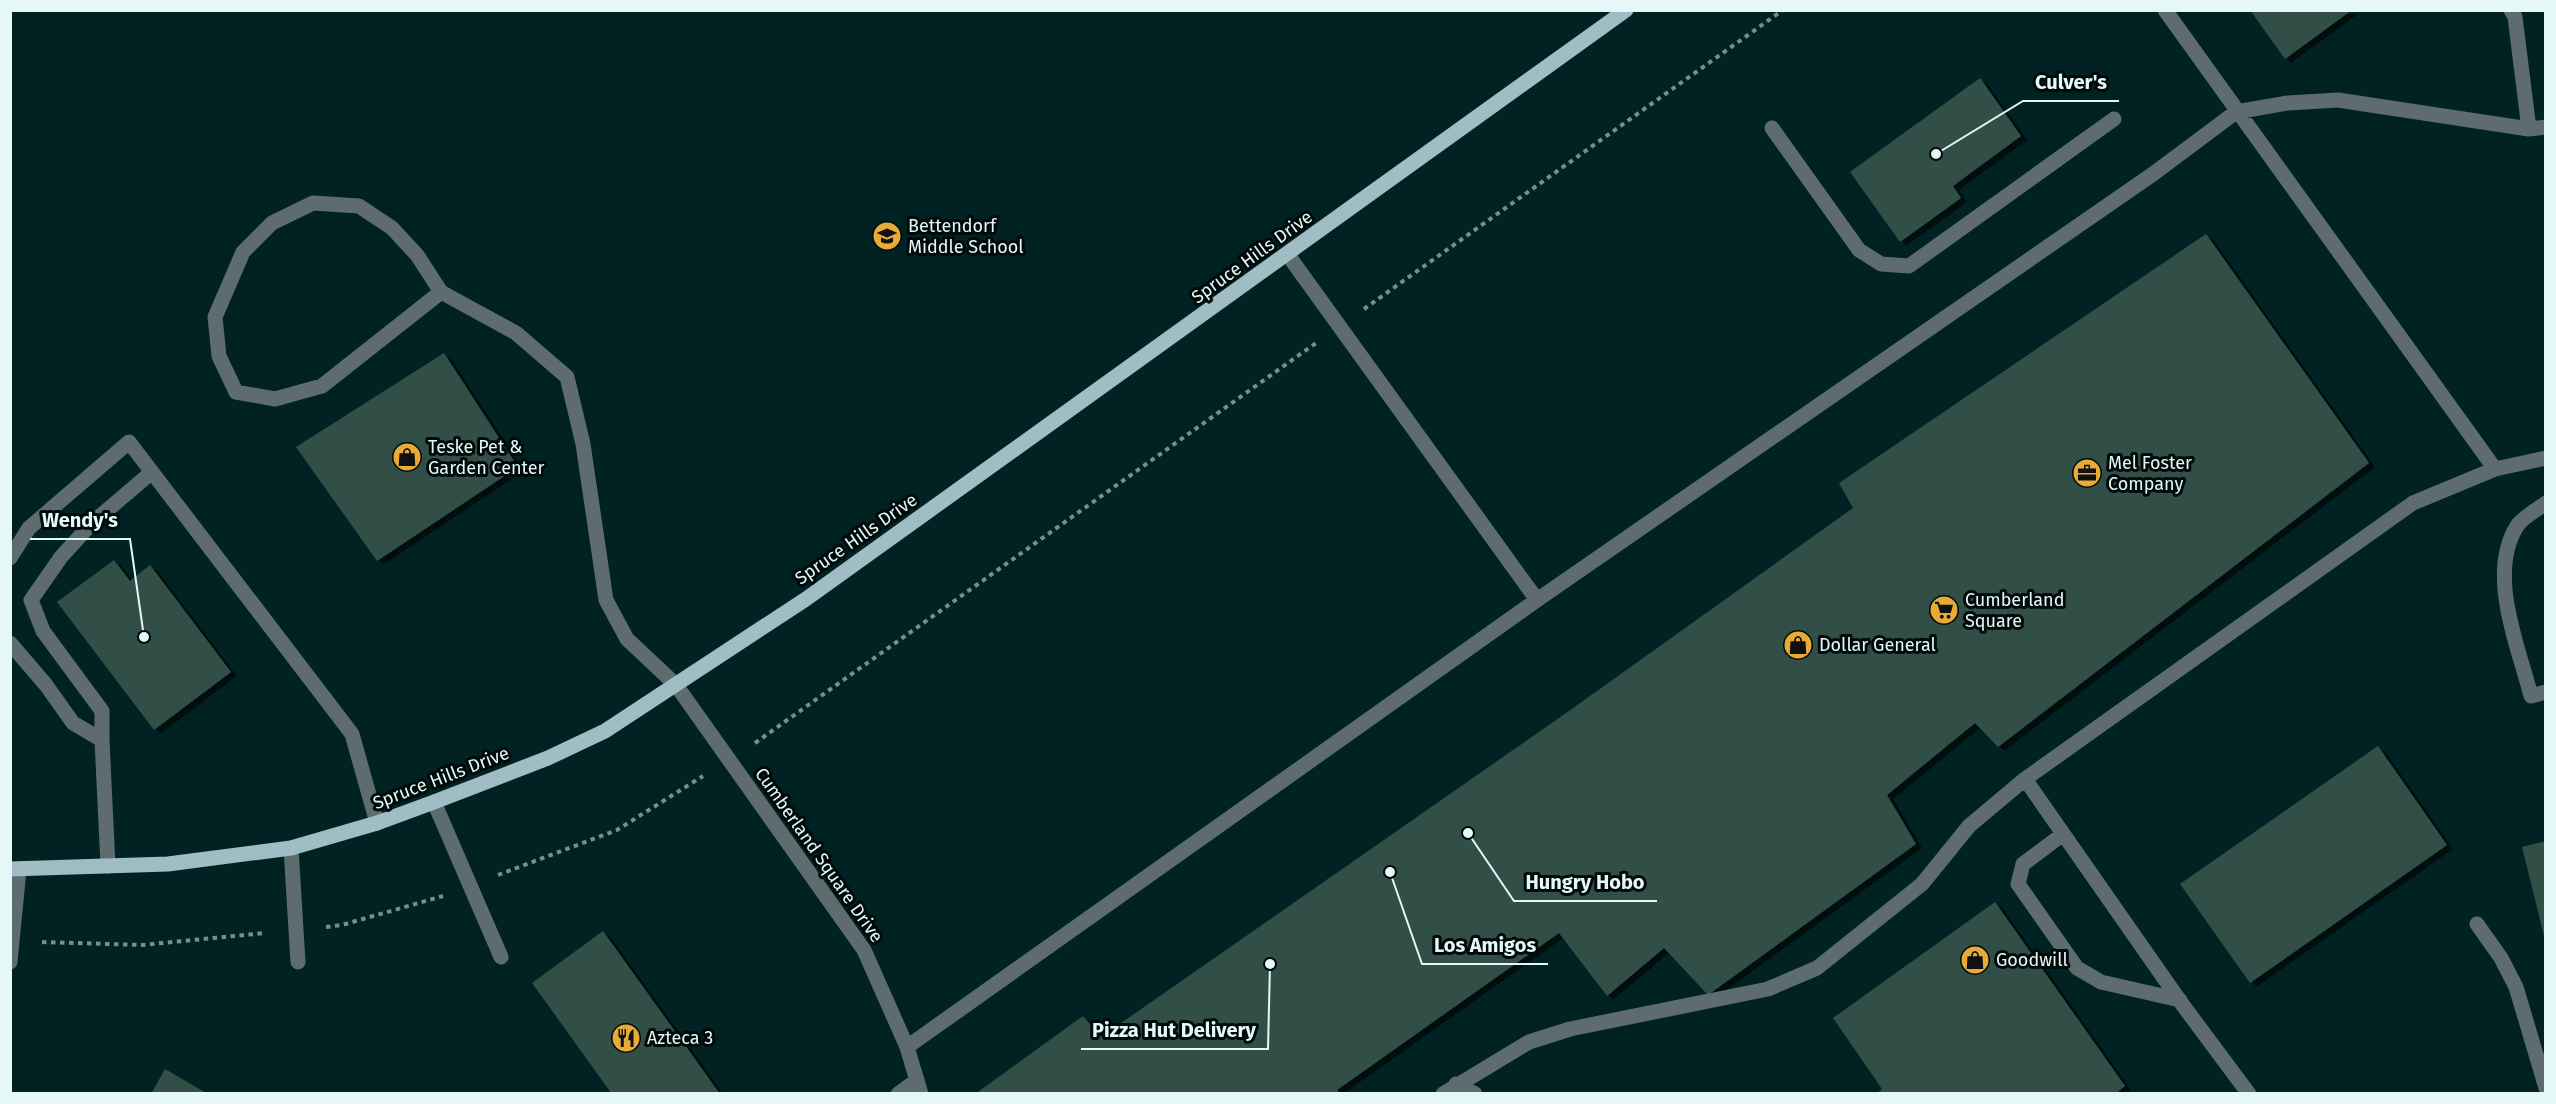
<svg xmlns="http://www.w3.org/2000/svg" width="2556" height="1104" viewBox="0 0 2556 1104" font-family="'Fira Sans',sans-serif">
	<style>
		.building { fill: #325047; filter: url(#shadow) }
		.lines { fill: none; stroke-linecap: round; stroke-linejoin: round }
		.path { stroke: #758f8f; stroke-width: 4; stroke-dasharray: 4.5 4.5; stroke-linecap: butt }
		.minor { stroke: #5e6b6f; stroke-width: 15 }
		.major { stroke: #a0bcc5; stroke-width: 15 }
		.labels { text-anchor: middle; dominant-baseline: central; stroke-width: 6; stroke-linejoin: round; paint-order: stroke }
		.poi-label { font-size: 18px; fill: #e5f8f8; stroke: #010909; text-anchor: start }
		.street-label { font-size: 18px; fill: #e5f8f8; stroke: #010909 }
		.leader { fill: none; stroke: #e5f8f8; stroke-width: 2 }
		.callout-dot { fill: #e5f8f8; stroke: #010909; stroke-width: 2 }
		.callout-label { font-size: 20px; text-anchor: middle; font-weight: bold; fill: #e5f8f8; stroke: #010909; stroke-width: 6; stroke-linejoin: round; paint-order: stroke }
	</style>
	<defs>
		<filter id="shadow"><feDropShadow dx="6" dy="4" stdDeviation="0" flood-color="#0009"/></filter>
	</defs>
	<rect width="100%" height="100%" fill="#022"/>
	<!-- building -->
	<path class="building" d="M2250,10H2352L2285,59Z
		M1980,78L2021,136L1953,186L1961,198L1900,242L1850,172Z
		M2206,234L2369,463L1998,747L1975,723L1887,795L1916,844L1708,995L1664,948L1607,996L1559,933L1337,1090L1340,1094H975L1083,1016L1101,1037L1569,711L1853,508L1839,483Z
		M444,353L518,467L377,561L296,447Z
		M114,560L130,581L150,565L231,672L154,730L57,602Z
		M2378,746L2447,845L2250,983L2180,884Z
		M2546,841V940H2545L2522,847Z
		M1995,902L2125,1086L2115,1094H1876L1882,1089L1833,1018Z
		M603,931L720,1094H612L532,983Z
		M165,1069L208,1094H151Z"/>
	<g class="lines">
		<!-- path -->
		<path class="path" d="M1364,309L1783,10
			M755,743L1316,343
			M498,875L617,830L703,776
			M326,927L342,925L443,896
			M42,942L142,945L265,933"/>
		<!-- minor -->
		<path class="minor" d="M2511,10L2515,17L2529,129
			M1772,128L1859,250L1881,264L1909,266L2114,119
			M313,203L359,206L392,228L417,255L441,292L322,386L275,399L236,392L219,356L215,317L243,252L272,223Z
			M1288,255L1537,600
			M441,292L516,333L567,377L583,444L606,600L627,639L676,685L864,950L907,1047L921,1094
			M2495,469L2546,458
			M2546,503C2537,510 2523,517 2517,526C2487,574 2518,645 2531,696L2546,692
			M10,558L29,528L129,442L352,734L377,823
			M10,643L46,685L73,723L102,740L108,866
			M102,740V711L43,631L31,600L61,557L92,523L152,472
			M2025,779L2182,1004L2249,1094
			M434,802L501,957
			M2063,834L2023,864L2018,884L2077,968L2101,982L2180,1000
			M291,848L298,962
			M2477,924L2501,958L2516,987L2546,1088
			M10,962L19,870
			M907,1047L1537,600L2153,174L2236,112L2288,103L2338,100L2529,129L2546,127
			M1456,1084L1475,1094
			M898,1094L917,1080
			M1443,1094L1529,1042L1570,1029L1768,989L1817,968L1922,884L1969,826L2025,779L2413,503L2495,469L2165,10"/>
		<!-- major -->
		<path class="major" d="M10,869L168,864L291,848L377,823L434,802L548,758L605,731L806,599L1626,10"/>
	</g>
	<!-- icons -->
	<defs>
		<g id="school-disc" transform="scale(1.5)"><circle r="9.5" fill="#e8ab37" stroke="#010909"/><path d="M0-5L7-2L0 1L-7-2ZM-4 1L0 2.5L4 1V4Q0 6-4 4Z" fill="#111"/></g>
		<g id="shop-disc" transform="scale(1.5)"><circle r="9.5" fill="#e8ab37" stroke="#010909"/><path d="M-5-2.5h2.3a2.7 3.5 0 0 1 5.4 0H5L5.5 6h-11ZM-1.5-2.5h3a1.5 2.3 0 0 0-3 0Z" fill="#111"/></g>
		<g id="office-disc" transform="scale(1.5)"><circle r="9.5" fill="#e8ab37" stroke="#010909"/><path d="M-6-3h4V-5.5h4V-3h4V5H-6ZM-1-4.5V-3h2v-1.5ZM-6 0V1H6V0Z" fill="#111"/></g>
		<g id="supermarket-disc" transform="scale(1.5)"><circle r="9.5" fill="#e8ab37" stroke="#010909"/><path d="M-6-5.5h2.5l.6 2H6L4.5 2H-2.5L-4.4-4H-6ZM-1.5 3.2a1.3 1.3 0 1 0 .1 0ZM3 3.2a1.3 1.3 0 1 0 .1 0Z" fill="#111"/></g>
		<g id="restaurant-disc" transform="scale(1.5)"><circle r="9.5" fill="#e8ab37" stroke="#010909"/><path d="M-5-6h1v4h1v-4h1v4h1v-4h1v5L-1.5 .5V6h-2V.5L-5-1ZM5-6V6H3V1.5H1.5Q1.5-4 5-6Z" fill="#111"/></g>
	</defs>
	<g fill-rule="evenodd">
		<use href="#school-disc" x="887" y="236"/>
		<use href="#shop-disc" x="407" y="457"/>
		<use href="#office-disc" x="2087" y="473"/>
		<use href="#supermarket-disc" x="1944" y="610"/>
		<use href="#shop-disc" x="1798" y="645"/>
		<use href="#shop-disc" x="1975" y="960"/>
		<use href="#restaurant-disc" x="626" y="1038"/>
	</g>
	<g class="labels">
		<!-- poi labels -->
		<g class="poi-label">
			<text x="908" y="226">Bettendorf<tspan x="908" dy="21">Middle School</tspan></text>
			<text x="428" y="447">Teske Pet &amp;<tspan x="428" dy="21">Garden Center</tspan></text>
			<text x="2108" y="463">Mel Foster<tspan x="2108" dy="21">Company</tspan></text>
			<text x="1965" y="600">Cumberland<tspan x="1965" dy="21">Square</tspan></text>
			<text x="1819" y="645">Dollar General</text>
			<text x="1996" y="960">Goodwill</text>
			<text x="647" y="1038">Azteca 3</text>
		</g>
		<!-- street labels -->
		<g class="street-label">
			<text transform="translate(1252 257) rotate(-36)">Spruce Hills Drive</text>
			<text transform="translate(856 539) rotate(-35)">Spruce Hills Drive</text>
			<text transform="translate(441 778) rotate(-21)">Spruce Hills Drive</text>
			<text transform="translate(819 855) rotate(55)">Cumberland Square Drive</text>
		</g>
	</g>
	<!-- callouts -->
	<path class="leader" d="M1936 154L2023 101H2119M144 637L130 539H30M1468 833L1514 901H1657M1390 872L1422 964H1548M1270 964L1268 1049H1081"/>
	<g class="callout-dot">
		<circle cx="1936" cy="154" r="6"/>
		<circle cx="144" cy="637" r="6"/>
		<circle cx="1468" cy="833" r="6"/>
		<circle cx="1390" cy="872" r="6"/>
		<circle cx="1270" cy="964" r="6"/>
	</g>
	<g class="callout-label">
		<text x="2071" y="89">Culver's</text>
		<text x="80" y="527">Wendy's</text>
		<text x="1585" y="889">Hungry Hobo</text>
		<text x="1485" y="952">Los Amigos</text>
		<text x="1174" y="1037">Pizza Hut Delivery</text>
	</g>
	<!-- border -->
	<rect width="2556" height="1104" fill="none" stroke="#e5f8f8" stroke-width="24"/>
</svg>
